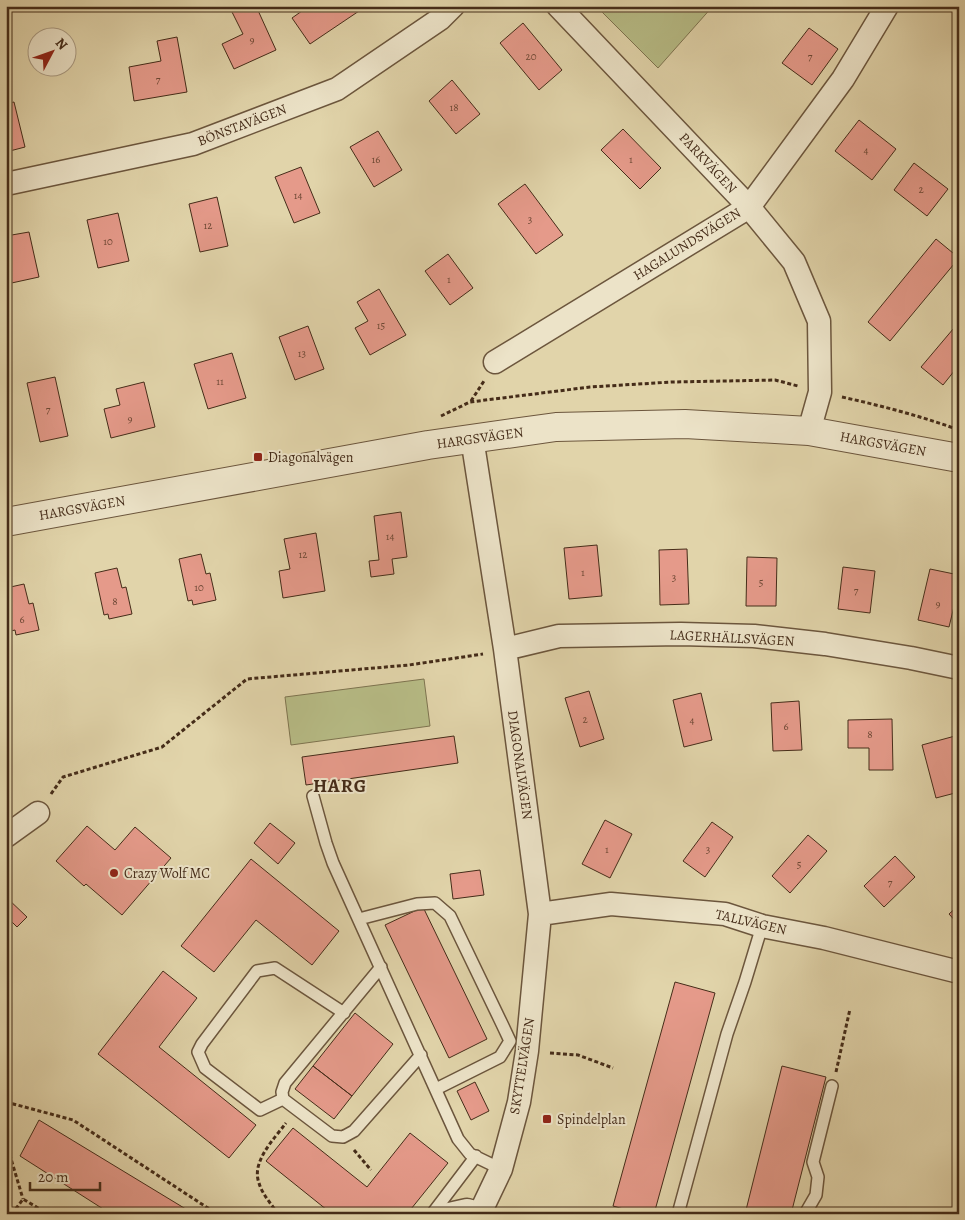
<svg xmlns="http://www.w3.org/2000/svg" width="965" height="1220" viewBox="0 0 965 1220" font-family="Alegreya,serif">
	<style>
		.green { fill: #b7bc86; stroke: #7e7450 }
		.building { fill: #e59a8a; stroke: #452c19 }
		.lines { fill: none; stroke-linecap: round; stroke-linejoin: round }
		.service-casing { stroke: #6c563d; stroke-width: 14 }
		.minor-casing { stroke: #6c563d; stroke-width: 25 }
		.tertiary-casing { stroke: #6c563d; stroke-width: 30 }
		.path { stroke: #452c19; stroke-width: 3; stroke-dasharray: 4 2.5; stroke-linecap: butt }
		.service { stroke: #ece3c8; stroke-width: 11 }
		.minor { stroke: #ece3c8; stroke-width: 22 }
		.tertiary { stroke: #ece3c8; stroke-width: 28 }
		.poi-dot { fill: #8f2418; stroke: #ece3c8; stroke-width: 2 }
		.labels { text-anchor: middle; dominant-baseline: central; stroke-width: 4; stroke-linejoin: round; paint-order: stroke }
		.number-label { font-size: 11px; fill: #6d4835 }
		.street-label { font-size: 14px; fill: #452c19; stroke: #ece3c8 }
		.poi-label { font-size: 14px; fill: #452c19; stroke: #ece3c8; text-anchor: start }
		.district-label { font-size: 19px; font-weight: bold; letter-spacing: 1px; fill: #452c19; stroke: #ece3c8 }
	</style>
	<rect width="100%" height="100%" fill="#e1d4aa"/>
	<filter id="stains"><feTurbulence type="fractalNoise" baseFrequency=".004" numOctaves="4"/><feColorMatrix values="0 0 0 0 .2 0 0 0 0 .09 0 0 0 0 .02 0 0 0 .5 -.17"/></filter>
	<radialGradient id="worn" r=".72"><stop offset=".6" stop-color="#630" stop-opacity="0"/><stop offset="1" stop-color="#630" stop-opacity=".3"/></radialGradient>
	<!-- green -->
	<path class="green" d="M596,6H713L658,68Z
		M424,679L430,726L291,745L285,697Z"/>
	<!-- building -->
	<path class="building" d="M233,6H256L276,50L234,69L222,44L243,34L230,8Z
		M309,6H360L362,9L310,44L292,18Z
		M523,23L562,70L539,90L500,43Z
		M809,28L838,49L812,85L782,63Z
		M177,37L187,92L134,101L129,67L161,61L157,41Z
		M452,80L480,114L456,134L429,101Z
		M14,102L25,147L6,152V104Z
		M859,120L896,149L872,180L835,151Z
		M623,129L661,168L640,189L601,150Z
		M378,131L402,170L374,187L350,147Z
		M914,163L948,189L927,216L894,190Z
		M301,167L320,213L294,223L275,177Z
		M525,184L563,235L536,254L498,204Z
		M217,197L228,246L200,252L189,204Z
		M118,213L129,261L98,268L87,220Z
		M29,232L39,277L7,284L6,236Z
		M936,239L959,258L890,341L868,322Z
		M448,254L473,288L450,305L425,271Z
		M379,289L406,335L370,355L355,328L368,321L357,302Z
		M959,322V365L943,385L921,367Z
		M308,326L324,369L295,380L279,337Z
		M232,353L246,398L208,409L194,364Z
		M55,377L68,436L40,442L27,383Z
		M144,382L155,427L111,438L104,409L120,405L116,389Z
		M401,512L407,557L392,559L394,574L371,577L369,561L379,560L374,516Z
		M316,533L325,591L283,598L279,571L290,569L284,539Z
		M597,545L602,596L569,599L564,548Z
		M687,549L689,604L660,605L659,550Z
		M201,554L206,574L210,573L216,600L193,605L192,600L188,601L179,559Z
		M747,557L777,558L776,606H746Z
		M843,567L875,571L870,613L838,609Z
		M117,568L122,588L126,587L132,614L109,619L108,614L104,615L95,573Z
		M930,569L959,575V586L949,627L918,620Z
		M24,584L29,604L33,603L39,630L16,635L15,630L11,631L6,609V588Z
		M589,691L604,739L580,747L565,698Z
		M701,693L712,740L684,747L673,700Z
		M799,701L802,750L773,751L771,703Z
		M892,719L893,770H869V748H848V720Z
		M454,736L458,763L306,785L302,757Z
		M955,736L959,750V792L936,798L922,745Z
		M605,820L632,834L610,878L582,864Z
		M712,822L733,837L705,877L683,861Z
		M270,823L295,843L278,864L254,843Z
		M87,826L115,850L135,827L171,858L122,915L86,884L84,886L56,861Z
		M808,835L827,851L790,893L772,876Z
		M895,856L915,877L884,907L864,886Z
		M251,859L339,931L312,965L256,920L214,972L181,946Z
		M480,870L484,895L453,899L450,874Z
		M6,897L27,917L17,927L6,916Z
		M959,905V925L949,914Z
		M423,907L487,1039L449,1058L385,925Z
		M6,925L12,929L6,936Z
		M163,971L197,998L159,1047L256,1125L229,1158L98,1054Z
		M675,982L715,993L654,1214H641L613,1206Z
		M355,1013L393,1044L352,1096L313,1066Z
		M313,1066L352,1096L334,1119L295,1089Z
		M782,1066L826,1077L791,1214H745Z
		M475,1082L489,1111L471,1120L457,1091Z
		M39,1120L194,1214H111L20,1156Z
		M293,1128L367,1187L410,1133L448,1163L407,1214H332L266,1161Z"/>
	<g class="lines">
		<!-- service casing -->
		<g class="service-casing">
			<path id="service" d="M313,796L326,843L333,863L458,1139L470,1154L501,1169
				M359,919L417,904L435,903L450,916L502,1024L510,1041L500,1057L436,1089
				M381,967L285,1083L282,1092L283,1099L332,1136L343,1137L354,1131L421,1055
				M283,1099L260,1110L205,1068L198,1052L202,1044L257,971L275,968L344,1013
				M432,1214L476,1156
				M678,1214L727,1034L745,982L762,926
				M805,1214L816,1195L818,1177L813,1162L832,1086"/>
		</g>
		<!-- minor casing -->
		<g class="minor-casing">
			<path id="minor" d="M558,6L749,207L794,262L819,321L820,392L809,431
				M6,184L193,144L337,89L440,19L453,6
				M495,362L749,207L843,79L887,6
				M472,438L505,649L540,914L527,1051L519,1102L501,1169L480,1213
				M505,649L559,636L681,634L754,636L825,644L911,658L959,668
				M6,836L38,813
				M540,914L611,904L725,914L762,926L824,938L959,972
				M449,1214L467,1210L482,1214"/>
		</g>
		<!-- tertiary casing -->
		<g class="tertiary-casing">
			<path id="tertiary" d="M6,522L428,445L556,427L685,424L809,431L959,458"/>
		</g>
		<!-- path -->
		<path class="path" d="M842,397C882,406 921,416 959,430
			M471,401L484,381
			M441,416L470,402L590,387L672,382L775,380L798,386
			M51,794L63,777L162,747L247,679L409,665L483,654
			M550,1053L578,1055L613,1068
			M836,1072L850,1009
			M6,1102L73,1120L217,1214
			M6,1124L11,1102
			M6,1142L23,1199
			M354,1150L371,1170
			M12,1214L23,1199L48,1214
			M278,1214C272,1205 262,1194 259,1183C251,1162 274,1139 286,1123"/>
		<!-- service -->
		<use href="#service" class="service"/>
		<!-- minor -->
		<use href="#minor" class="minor"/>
		<!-- tertiary -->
		<use href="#tertiary" class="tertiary"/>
	</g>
	<!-- markers -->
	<g class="poi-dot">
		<rect x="253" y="452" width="10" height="10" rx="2.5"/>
		<circle cx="114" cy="873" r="5"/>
		<rect x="542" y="1114" width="10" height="10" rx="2.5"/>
	</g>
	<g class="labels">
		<!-- number labels -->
		<g class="number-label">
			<text x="252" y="39">9</text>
			<text x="531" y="56">20</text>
			<text x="810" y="56">7</text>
			<text x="158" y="79">7</text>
			<text x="454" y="107">18</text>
			<text x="866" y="150">4</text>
			<text x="376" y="159">16</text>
			<text x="631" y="159">1</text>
			<text x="921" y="189">2</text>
			<text x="298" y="195">14</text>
			<text x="530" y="219">3</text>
			<text x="208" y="225">12</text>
			<text x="108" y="241">10</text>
			<text x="449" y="279">1</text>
			<text x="381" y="325">15</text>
			<text x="302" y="353">13</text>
			<text x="220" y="381">11</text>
			<text x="48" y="409">7</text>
			<text x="130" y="418">9</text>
			<text x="390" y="536">14</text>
			<text x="303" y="554">12</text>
			<text x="583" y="572">1</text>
			<text x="674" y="577">3</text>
			<text x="761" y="582">5</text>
			<text x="199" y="587">10</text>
			<text x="856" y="590">7</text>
			<text x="115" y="601">8</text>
			<text x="938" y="603">9</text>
			<text x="22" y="619">6</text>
			<text x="585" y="719">2</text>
			<text x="692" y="720">4</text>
			<text x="786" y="726">6</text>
			<text x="870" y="734">8</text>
			<text x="607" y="849">1</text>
			<text x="708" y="849">3</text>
			<text x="799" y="864">5</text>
			<text x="890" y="882">7</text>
		</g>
		<!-- street labels -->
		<g class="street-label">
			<text transform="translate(242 125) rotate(-21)">BÖNSTAVÄGEN</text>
			<text transform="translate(708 163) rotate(47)">PARKVÄGEN</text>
			<text transform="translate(687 244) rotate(-32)">HAGALUNDSVÄGEN</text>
			<text transform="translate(480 438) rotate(-8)">HARGSVÄGEN</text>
			<text transform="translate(883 444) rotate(10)">HARGSVÄGEN</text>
			<text transform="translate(82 508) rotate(-10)">HARGSVÄGEN</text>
			<text transform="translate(732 638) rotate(3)">LAGERHÄLLSVÄGEN</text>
			<text transform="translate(520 765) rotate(82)">DIAGONALVÄGEN</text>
			<text transform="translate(751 922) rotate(13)">TALLVÄGEN</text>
			<text transform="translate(522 1066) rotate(-81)">SKYTTELVÄGEN</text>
		</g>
		<!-- poi labels -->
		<g class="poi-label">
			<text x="268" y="457">Diagonalvägen</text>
			<text x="124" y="873">Crazy Wolf MC</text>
			<text x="557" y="1119">Spindelplan</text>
		</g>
		<!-- district labels -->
		<g class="district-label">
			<text x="340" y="786">HARG</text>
		</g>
	</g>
	<!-- margin -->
	<rect width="965" height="1220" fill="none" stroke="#e1d4aa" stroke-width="25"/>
	<rect x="8" y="8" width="950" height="1205" fill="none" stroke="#452c19" stroke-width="2.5"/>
	<rect x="12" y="12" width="940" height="1195" fill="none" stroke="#452c19"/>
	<!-- north arrow -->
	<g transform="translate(52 52) rotate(49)"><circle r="24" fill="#ece3c8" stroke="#a99a82"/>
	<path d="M0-4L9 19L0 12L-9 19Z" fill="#8f2418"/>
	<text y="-8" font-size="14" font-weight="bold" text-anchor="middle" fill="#452c19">N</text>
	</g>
	<!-- scale -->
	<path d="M30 1182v8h70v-8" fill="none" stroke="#452c19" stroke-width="2.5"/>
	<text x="38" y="1182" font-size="15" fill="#452c19" stroke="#ece3c8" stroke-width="4" paint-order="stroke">20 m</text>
	<rect width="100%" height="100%" filter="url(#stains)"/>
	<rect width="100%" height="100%" fill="url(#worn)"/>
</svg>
